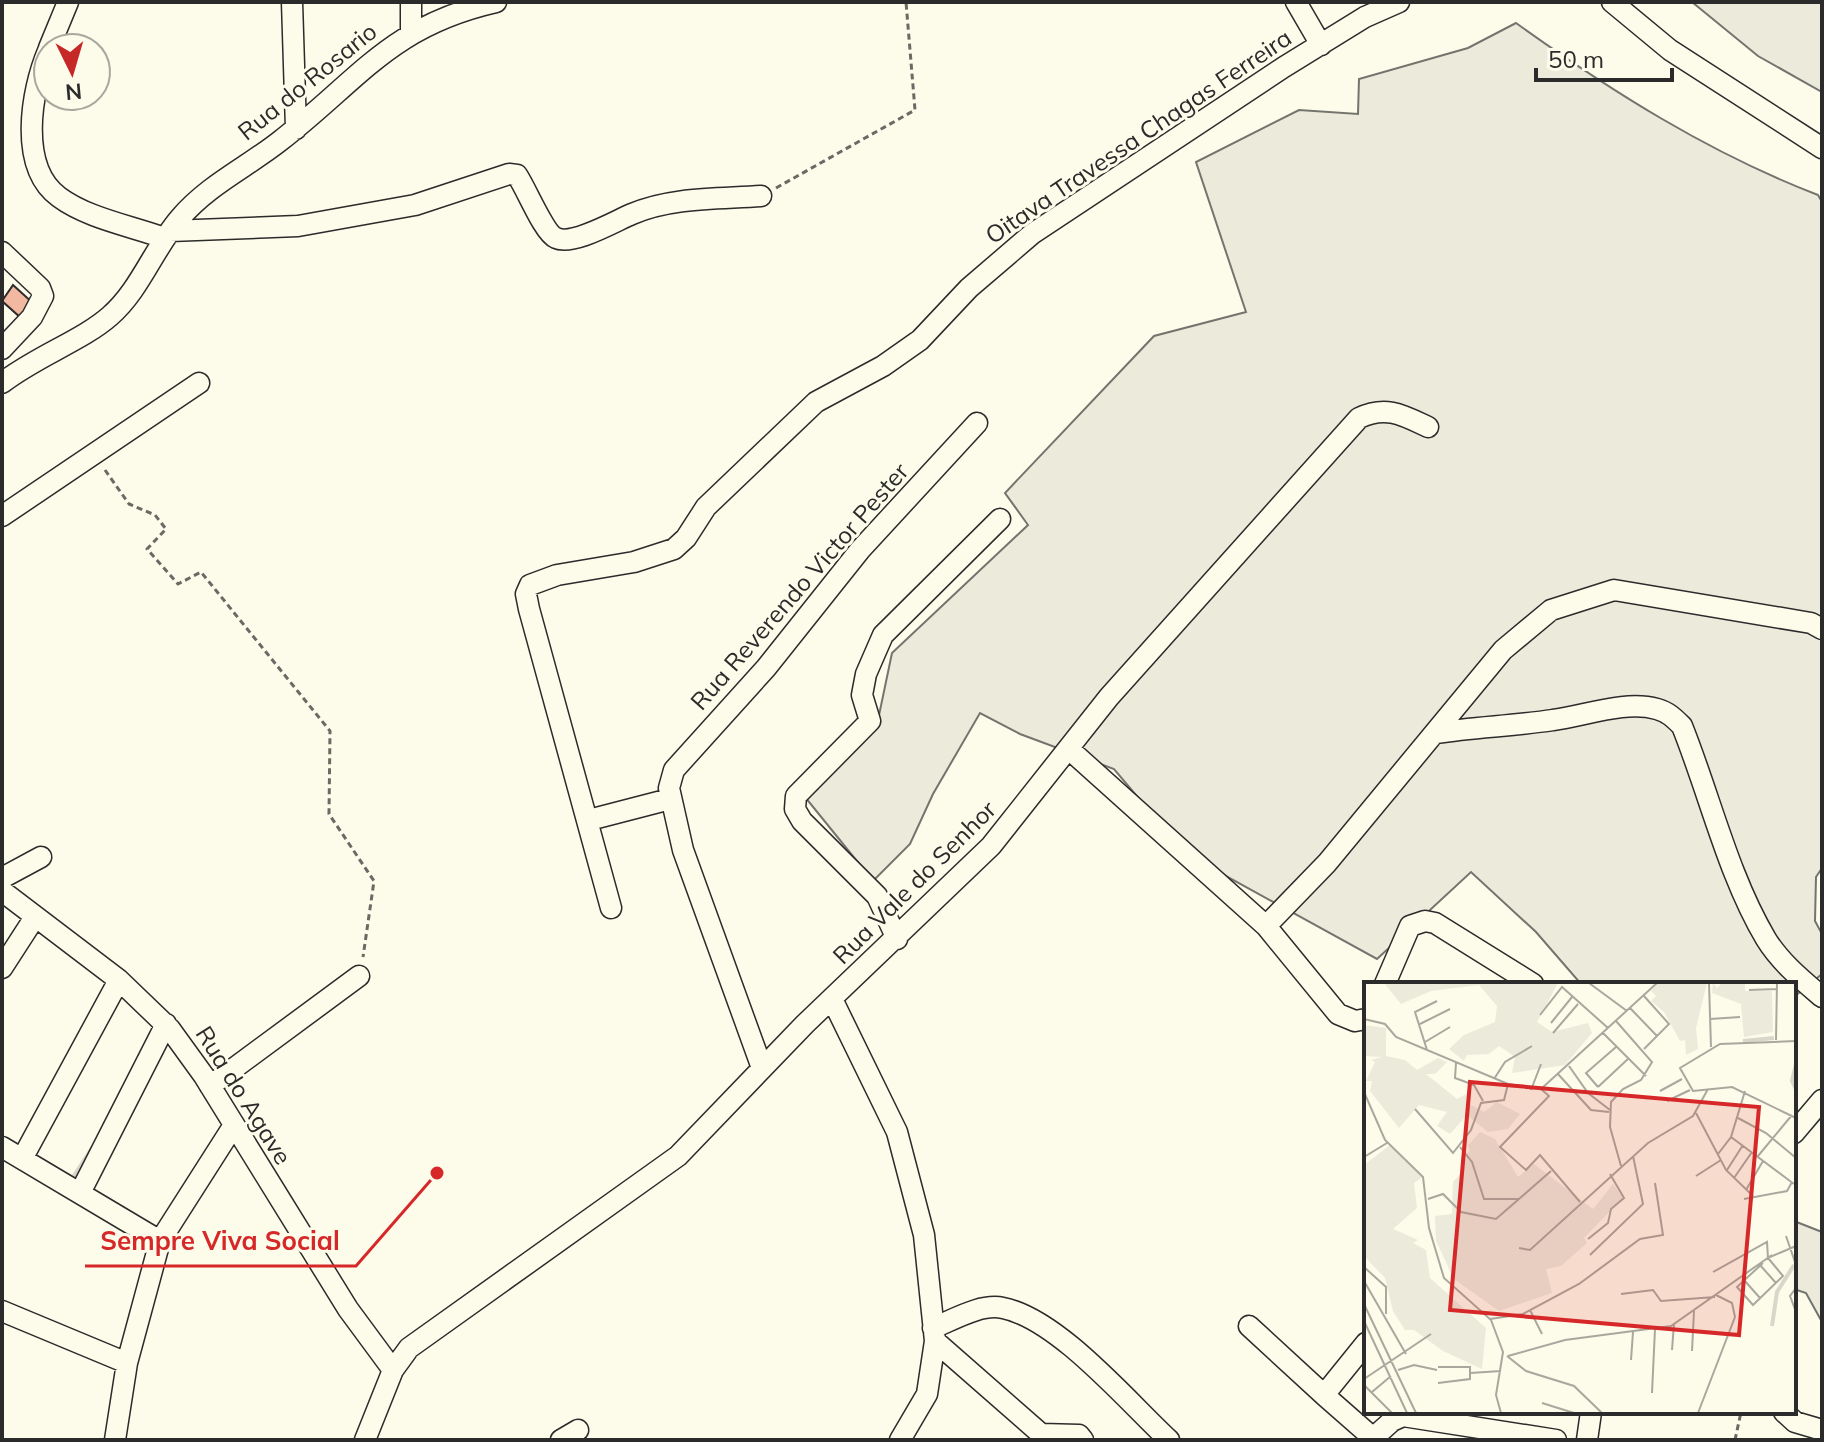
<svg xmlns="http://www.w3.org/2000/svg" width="1824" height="1442" viewBox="0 0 1824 1442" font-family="Mulish,sans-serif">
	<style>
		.green { fill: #ecebdb; stroke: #74746e; stroke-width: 2 }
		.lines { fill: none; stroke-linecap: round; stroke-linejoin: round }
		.stream { stroke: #d8d7c9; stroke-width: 5 }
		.building { fill: #f2b8a0; stroke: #2b2b2b; stroke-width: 2 }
		.minor-casing { stroke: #2b2b2b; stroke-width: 23 }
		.path { stroke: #6a6964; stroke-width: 3; stroke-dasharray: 6 4; stroke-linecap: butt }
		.minor { stroke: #fdfbea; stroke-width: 20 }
		.labels { text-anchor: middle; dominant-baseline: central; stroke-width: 6; stroke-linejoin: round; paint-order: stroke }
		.street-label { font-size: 24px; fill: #2b2b2b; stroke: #fdfbea }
		.inset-river { fill: none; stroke: #d8d7c9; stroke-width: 4 }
		.inset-road { fill: none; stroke: #a9a89e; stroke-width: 2 }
		.view { fill: #d62828; fill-opacity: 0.15; stroke: #d62828; stroke-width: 4 }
		.inset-edge { fill: none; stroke: #2b2b2b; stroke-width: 4 }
		.leader { fill: none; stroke: #d62828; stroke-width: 3 }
		.callout-dot { fill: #d62828; stroke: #fdfbea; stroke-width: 3 }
		.callout-label { font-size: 26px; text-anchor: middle; font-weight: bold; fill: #d62828; stroke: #fdfbea; stroke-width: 6; stroke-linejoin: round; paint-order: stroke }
	</style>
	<rect width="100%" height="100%" fill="#fdfbea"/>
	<!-- green -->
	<path class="green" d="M1692,2H1822V92L1758,56Z
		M1516,23C1611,91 1709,153 1818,195L1822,202V868L1816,877L1815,921L1822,934V974L1794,997V984H1581L1536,932L1471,872L1377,959L1186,854L1114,769L1020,734L980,713L933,794L910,844L873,881L805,797L878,720L892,653L1028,525L1005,493L1154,336L1246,312L1196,162L1299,110L1358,114L1359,79L1468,48Z
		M1794,1221L1822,1232V1322L1806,1293L1794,1289Z"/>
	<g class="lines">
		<!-- stream -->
		<path class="stream" d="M75,1175L92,1149"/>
	</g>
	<!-- building -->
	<path class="building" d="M13,285L34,304L21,318L2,301Z"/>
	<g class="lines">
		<!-- minor casing -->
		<g class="minor-casing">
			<path id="minor" d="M292,2L296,129
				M411,2V33
				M1296,2L1321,45
				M1612,2L1670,50L1822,148
				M49,48L68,2
				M48,51C31,91 18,167 59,197C87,218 131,226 164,238
				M170,231L298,226L415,205L509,174L517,175C526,188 544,233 556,238C573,246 615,221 632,214C671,197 719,199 761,196
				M2,252L40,288L43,296L32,317L2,349
				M2,383C35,357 83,340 110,316C140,290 154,248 180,218C208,185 247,167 280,141C360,79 390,26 496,2
				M2,516L199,383
				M1436,733C1475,727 1514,726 1553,720C1585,716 1625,700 1657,709C1668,712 1674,718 1682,726C1710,796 1728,875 1766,939C1780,962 1802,980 1822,997
				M1070,750L1266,926L1338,1014L1355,1021L1366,1019
				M589,820L670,799
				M2,878L41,857
				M2,891L119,980L170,1029L204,1076L348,1309L393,1370
				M611,908L529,609L526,594L530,585L557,575L634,562L674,549L686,538L706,507L816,402L883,366L920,340L969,288L1032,234L1284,67L1365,17L1399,2
				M1266,926L1327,863L1503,650L1551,610L1614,590L1811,623L1822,629
				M897,939L877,896L802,821L795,809L796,796L870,721L862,695L866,674L883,635L1000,519
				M2,968L35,917
				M1385,984L1410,926L1425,921L1435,923L1533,984
				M832,999L897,1132L924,1235L935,1341L927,1394L900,1440
				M762,1068L683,850L669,788L674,770L766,668L860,550L977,423
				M210,1086L359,976
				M1794,1133L1822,1100
				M2,1147L160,1241
				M22,1159L119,980
				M80,1193L166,1024
				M2,1311L127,1363
				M1249,1326L1324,1395
				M933,1328C953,1320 981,1303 1003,1308C1058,1319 1127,1401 1169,1440
				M935,1341L1041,1434L1079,1435L1083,1440
				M1366,1343L1324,1395L1373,1438
				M1784,1412L1795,1422L1822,1430
				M115,1440L127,1363L160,1241L234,1125
				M365,1440L393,1370L409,1348L678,1156L805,1024L991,846L1109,697L1359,418C1386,405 1403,415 1428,427
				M561,1440L578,1430
				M1371,1440L1392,1421L1403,1416L1556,1440
				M1587,1440L1591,1412"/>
		</g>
		<!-- path -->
		<path class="path" d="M776,188L915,110L906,2
			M105,470L129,504L155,515L166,529L147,549L178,584L201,572L330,731L329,814L374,881L363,957
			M1735,1440L1741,1412"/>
		<!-- minor -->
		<use href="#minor" class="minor"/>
	</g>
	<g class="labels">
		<!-- street labels -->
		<g class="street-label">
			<text transform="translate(307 81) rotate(-39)">Rua do Rosario</text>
			<text transform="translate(1138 136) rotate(-34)">Oitava Travessa Chagas Ferreira</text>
			<text transform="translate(799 586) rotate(-49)">Rua Reverendo Victor Pester</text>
			<text transform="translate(914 882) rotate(-45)">Rua Vale do Senhor</text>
			<text transform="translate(244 1095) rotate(58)">Rua do Agave</text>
		</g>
	</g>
	<!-- overview -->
	<g transform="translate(1364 982)">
		<rect width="432" height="432" fill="#fdfbea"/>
		<path d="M20,1H194L173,40L188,50L224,41L228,51L201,83L148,91L151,75L135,64L125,72L103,73L100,79L85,67L100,53L131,40L133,24L115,3L67,9L37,22ZM294,1H343L332,46L334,67L322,73L321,58L316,59L300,30L287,19L292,14L287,9ZM349,1L353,6L358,1H381V9H408L409,50L380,55L377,22L348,11ZM0,43L22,46V74L41,78L53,88L74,76L83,80L71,92H62L93,117L102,112L107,123L120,130L133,120L156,132L144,147L124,150L103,133L86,152L73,144L83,130L55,123L35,146L6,109L8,99H2L11,80L7,78L18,75L0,74ZM116,150L131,157L154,195L170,182L229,227L249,202L259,216L220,256L223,261L197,284L182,287L188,311L135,329L90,297L72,259L71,234L88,232L89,200L99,189L97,176L106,169L104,163ZM26,163L59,195L50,201L53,226L29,247L54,258L49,261L62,268L66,296L122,346L118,387L79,369L50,348H41L29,329L21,296L0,274V183Z" fill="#ecebdb"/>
		<path class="inset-river" d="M379,59L410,56M432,82L428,99L432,107M408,344L413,310L430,283"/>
		<path class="inset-road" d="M225,1L263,29M345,1L347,65M385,8L413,7M280,14L305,42L280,67M266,26L293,54M176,33L198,5L244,46M0,37L21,42L32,55L144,102L177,107M346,37L376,35M252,39L288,80L277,98L259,107L247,120L246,145L257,184M187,41L208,15M56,42L86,27M189,51L214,22M239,51L282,94M412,58L413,1M432,59L356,62L316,86L329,109L368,105L432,136M61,60L86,45M63,68L51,30L73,19M92,81L91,96L110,103L119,119M205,84L224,111L246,128M193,91L227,128L245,130M130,97L141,80L168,64M234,105L222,91L252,65M234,105L265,76M177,107L185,114L136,165L162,188L176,173L216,220M177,107L293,1M167,108L177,82M296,109L318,97M0,110L21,158L59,195L65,246L80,296L127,338L139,370L132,413L137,431M303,119L326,108M51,127L89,171L107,148L117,121L140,118L144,102M332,131L362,188L389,214M374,136L402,151L432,176M367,155L430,202M96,165L108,180L120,217H155M354,172L367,155L381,109M394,174L428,133M0,175L23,161M363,188L379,163M332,194L357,178M370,196L388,170M382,208L399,179M64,217L79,212L97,230L132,237L187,189M380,217L423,209L428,200M422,254L432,283M224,257L244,241L247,227L260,216L246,192M155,266L166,268L284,161L329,134L344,107M226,273L279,222L269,174M406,275L432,264M396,283L412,301M0,285L22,305V332M349,290L403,260L404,276L419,294L389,323L373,305L399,281M380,298L396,316M0,299L42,372M432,306L426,314L432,330M257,312L289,308L297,319L351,315M0,322L52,431M166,328L178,352M126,337L159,332L215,302L276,257L299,253L291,201M0,339L43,431M308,368L310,342M328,369L330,329M143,374L162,389L210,404L238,431M144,374L201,358L307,344L408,273M267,378L269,350M34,388L50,383L73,388M106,391L137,389M0,397L67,352M74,401L106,397V385H74M0,403L28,431M8,410L27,394M288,411L291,347M178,421L210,431M334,431L371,335L368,321L352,313"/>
		<path class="view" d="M106,100L395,125L375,353L86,328Z"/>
		<rect width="432" height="432" class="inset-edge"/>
	</g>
	<!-- callouts -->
	<path class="leader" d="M437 1173L356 1266H85"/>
	<circle class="callout-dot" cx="437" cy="1173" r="8"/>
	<g class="callout-label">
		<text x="220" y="1250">Sempre Viva Social</text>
	</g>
	<!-- border -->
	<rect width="1824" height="1442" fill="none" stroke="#2b2b2b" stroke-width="8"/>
	<!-- north arrow -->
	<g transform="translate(72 72) rotate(175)"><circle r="38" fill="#fdfbea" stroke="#a9a89e" stroke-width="2"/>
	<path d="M0-6L14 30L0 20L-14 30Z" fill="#c62828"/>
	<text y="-12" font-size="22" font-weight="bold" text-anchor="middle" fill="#2b2b2b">N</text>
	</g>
	<!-- scale -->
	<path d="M1536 68v12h136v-12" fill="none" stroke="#2b2b2b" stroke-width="4"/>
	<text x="1548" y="68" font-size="24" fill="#2b2b2b" stroke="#fdfbea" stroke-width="6" paint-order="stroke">50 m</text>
</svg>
